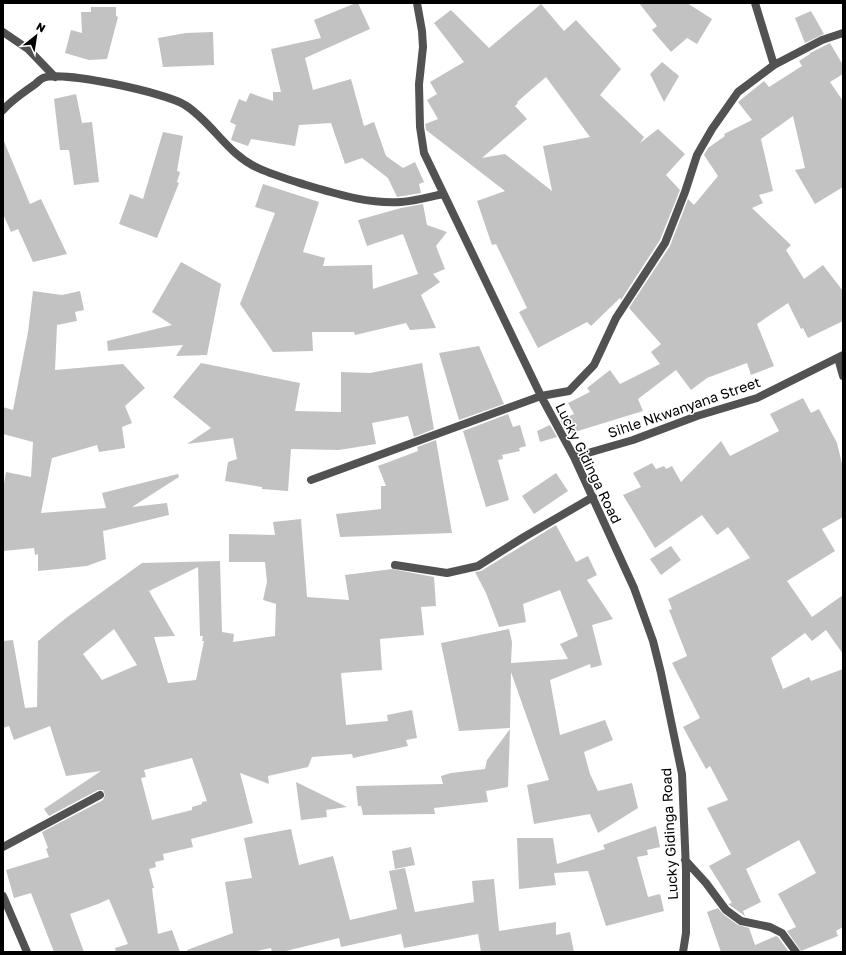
<svg xmlns="http://www.w3.org/2000/svg" width="846" height="955" viewBox="0 0 846 955" font-family="'Golos Text',sans-serif">
	<style>
		.building { fill: #c2c2c2; fill-rule: evenodd }
		.lines { fill: none; stroke-linecap: round; stroke-linejoin: round }
		.street { stroke: #525252; stroke-width: 8 }
		.labels { text-anchor: middle; dominant-baseline: central; stroke-width: 3; stroke-linejoin: round; paint-order: stroke }
		.street-label { font-size: 14px; fill: #000; stroke: #fff }
	</style>
	<rect width="100%" height="100%" fill="#fff"/>
	<!-- building -->
	<path class="building" d="M356,3H358L370,29L305,58L313,90L351,79L364,126L374,122L386,156L403,168L415,162L424,182L419,184L421,193L397,197L388,178L362,158L345,164L331,123L299,125L295,146L251,139L248,146L231,140L236,125L230,122L239,99L246,102L250,93L273,101V92H281L271,49L321,38L314,20Z
		M639,3H687L712,19L697,44L687,38L671,52L652,30L657,26Z
		M541,4L564,31L576,20L621,69L600,95L644,137L640,143L658,129L685,154L666,175L680,190L660,240L621,300L620,298L591,326L587,322L538,348L519,312L527,308L496,244L492,245L477,201L505,191L426,130L425,124L438,119L427,100L437,94L430,82L464,62L434,23L451,10L489,48ZM546,77L590,137L543,146L552,191L505,154L482,158L527,119L515,106L518,103L517,102Z
		M91,7H116V16L118,17L107,59L89,60L65,53L71,30L82,33L81,12H91Z
		M811,11L824,34L805,43L795,18Z
		M213,32L214,65L163,67L158,38L186,33Z
		M830,43L843,65V74L830,82L843,101V187L815,204L795,170L805,168L793,116L761,139L773,191L759,195L763,203L752,208L791,245L786,250L804,279L823,265L843,291V321L808,338L803,328L801,329L788,303L757,324L774,366L751,375L747,363L707,378L691,390L676,370L638,399L643,411L568,434L560,420L574,414L568,403L590,392L587,388L610,370L620,384L660,364L651,352L661,344L629,308L670,246L688,199L694,205L718,176L704,155L708,148L725,136L724,134L752,120L738,102L764,81L769,87L802,66L799,61L810,54V53Z
		M662,62L679,76L664,102L650,74Z
		M76,94L82,123L92,122L99,182L74,185L69,150H60L54,99Z
		M163,132L183,136L177,171L180,172L177,182L179,183L157,238L119,224L130,194L143,199Z
		M3,139L30,204L41,199L67,254L33,262L18,229L11,232L3,214Z
		M263,184L319,202L303,252L325,258L323,266L372,265L373,289L418,274L403,234L367,246L358,220L401,208L423,204L427,225L447,232L436,246L445,269L433,274L440,282L421,295L436,328L410,330L406,323L355,335L354,332H312L313,351L273,352L240,304L275,213L255,207Z
		M181,262L221,284L207,355L176,356L183,345L108,351L107,341L172,325L152,312Z
		M33,291L62,295L80,291L84,310L75,312L77,321L57,325L55,370L123,364L145,388L125,406L132,423L122,427L125,448L99,452L97,445L52,458L41,513L106,508L102,493L178,474L179,477L132,507L167,503L169,515L103,531L106,559L87,566L38,571V554L35,555L34,548L3,551V489L6,472L31,477L33,442L3,434V407L13,410L28,332Z
		M479,346L504,404L459,420L439,353Z
		M201,363L300,383L295,411L341,412V372L370,373L422,363L434,429L414,437L408,416L372,423L376,444L339,450L291,449L288,491L262,489V487L225,481L228,462L237,459L233,438L187,444L211,428L173,397Z
		M803,398L811,413L819,409L837,443L843,468V517L822,529L835,551L787,581L812,617L843,595V654L826,630L812,641L805,633L771,658L783,689L809,677L811,681L843,669V927L836,931L838,936L801,951L787,931L796,927L778,894L816,873L799,840L746,869L761,902L743,911L745,916L728,904L732,903L709,866L731,854L707,808L728,800L710,766L706,769L683,727L700,718L672,663L687,656L669,610L672,609L668,599L750,558L728,527L717,535L702,515L655,548L623,495L641,487L633,473L652,463L656,469L664,466L666,469L672,466L681,482L721,441L730,456L779,431L770,414Z
		M508,414L513,427L520,425L526,446L519,448L520,451L502,455L503,459L498,460L509,500L486,507L463,431Z
		M550,425L557,437L540,442L537,431Z
		M436,440L452,533L340,537L336,514L381,509V486H386L378,466L418,451L417,447Z
		M556,473L568,491L534,514L522,496Z
		M301,519L307,597L349,600L345,575L392,569L434,577L436,606L421,607L424,635L380,639L382,670L341,673L346,725L388,721L387,715L412,710L417,738L406,740L408,746L353,758L352,754L312,757L308,767L268,776L269,784L240,773L253,823L191,839L193,847L163,854L164,860L155,862L156,867L149,869L154,888H152L158,934L172,930L180,952H116L115,948L128,944L109,899L98,904L70,914L84,952H54L31,893L14,898L6,870L49,857L46,849L48,848L42,832L103,800L105,795L103,790H98L49,816L44,809L101,771L66,776L50,726L14,740L9,726L3,728V641L13,640L25,708L37,707L38,641L66,618L142,563L220,561L222,632L234,634L233,642L275,636L276,604L263,600L267,582L265,562H229V534L275,535L273,522ZM198,567L200,636H203L202,641H204L196,680L168,683L154,637L175,636L149,591ZM114,629L137,665L102,680L83,654ZM192,758L207,801L202,802V804L192,807V810L152,820L141,778L146,777L144,770Z
		M556,525L576,562L588,556L597,575L587,580L613,619L592,625L602,665L591,668L590,664L550,680L560,735L605,720L613,740L584,752L590,774L598,791L632,783L638,808L598,833L590,814L534,824L527,785L549,780L511,672L510,728L459,731L441,643L509,629L512,642L511,663L568,659L560,644L578,636L560,590L523,604L526,622L499,627L486,593L475,572L481,571Z
		M671,546L681,560L661,575L650,559Z
		M510,729L508,787L486,791L488,802L434,808L435,814L363,815L361,806H358L356,786L443,784L441,776L451,773L485,769L487,760Z
		M296,782L347,807L326,810L327,817L301,820Z
		M656,826L660,847L647,850L648,855L637,857L648,897L660,894L664,911L606,926L588,871L554,873L556,885L519,889L517,838H553L557,864L605,849L603,845Z
		M291,829L299,865L333,856L350,920L397,909L389,871L405,868L415,912L474,902L472,881L494,879L499,931L556,922V935L570,932L574,952H481L478,934L404,948L401,934L341,947L339,938L282,952H272L271,948L252,952H188L187,950L233,933L225,882L252,878L244,838Z
		M411,847L415,865L395,869L392,851Z
		M718,908L723,914L738,925L749,928L755,945L776,936L778,937L789,952H721L707,912Z"/>
	<g class="lines">
		<!-- street -->
		<path class="street" d="M417,3L422,31L423,47L419,84L420,127L424,153L541,396L574,457L634,588L653,641L661,673L682,774L686,870V933L683,952
			M755,3L774,65
			M3,32L28,49L55,77
			M3,110C12,100 23,93 34,85C37,83 40,79 43,78C62,70 167,93 185,105C212,122 228,155 258,168C273,175 290,180 306,185C337,194 368,204 401,202C415,201 429,197 443,194
			M838,358L843,376
			M574,457L633,440L697,416L757,398L843,355
			M311,480L541,396L569,391L594,365L616,318L665,243L685,192L697,155L712,129L738,92L774,65L822,40L843,33
			M395,565L447,573L478,566L524,537L593,497
			M3,847L100,795
			M685,860L706,883L726,910L741,921L770,927L782,933L796,952
			M3,896L27,952"/>
	</g>
	<g class="labels">
		<!-- street labels -->
		<g class="street-label">
			<text transform="translate(684 407) rotate(-19)">Sihle Nkwanyana Street</text>
			<text transform="translate(589 463) rotate(64)">Lucky Gidinga Road</text>
			<text transform="translate(669 834) rotate(-93)">Lucky Gidinga Road</text>
		</g>
	</g>
	<!-- border -->
	<rect width="846" height="955" fill="none" stroke="#000000" stroke-width="8"/>
	<!-- north arrow -->
	<g transform="translate(36 36) rotate(30)" stroke="#ffffff" stroke-width="3" paint-order="stroke">
	<path d="M0-3L7 15L0 10L-7 15Z" fill="#000000"/>
	<text y="-6" font-size="11" font-weight="bold" text-anchor="middle" fill="#000000">N</text>
	</g>
</svg>
